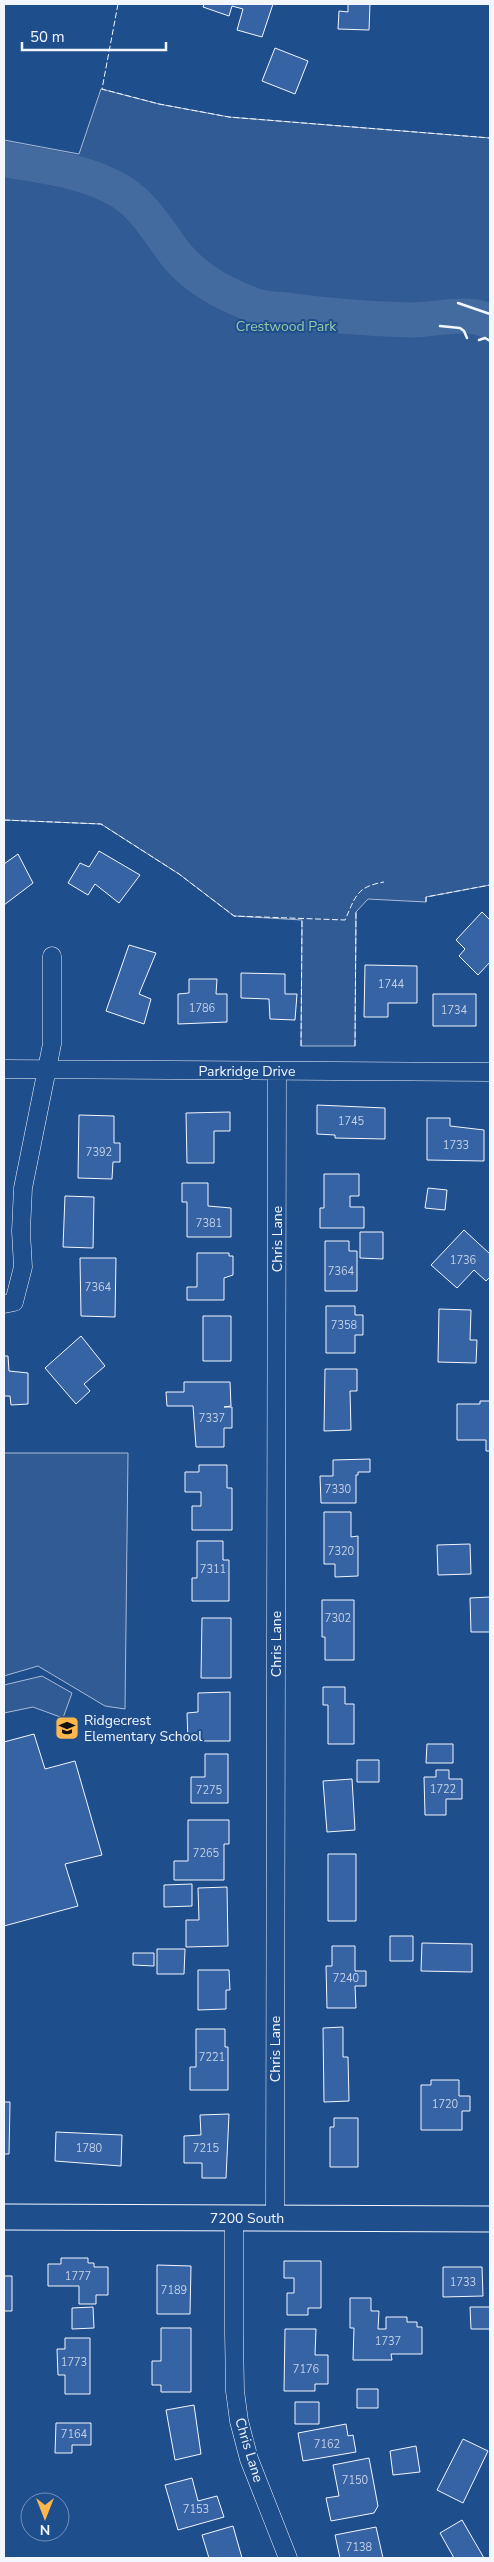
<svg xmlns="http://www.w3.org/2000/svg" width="494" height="2562" viewBox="0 0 494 2562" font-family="'Nunito Sans',sans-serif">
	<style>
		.green { fill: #305b95; stroke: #a8bbd7 }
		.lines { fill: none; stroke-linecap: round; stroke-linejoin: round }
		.river { stroke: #446ba0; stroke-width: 35 }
		.building { fill: #3563a3; stroke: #f2f6ff }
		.street-casing { stroke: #f2f6ff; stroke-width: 19 }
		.secondary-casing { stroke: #f2f6ff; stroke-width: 27 }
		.street { stroke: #1f4e8c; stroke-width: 18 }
		.secondary { stroke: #1f4e8c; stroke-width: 25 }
		.fence { stroke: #f2f6ff; stroke-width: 1; stroke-dasharray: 6 2.5; stroke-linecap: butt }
		.wall { stroke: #f2f6ff; stroke-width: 2.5 }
		.labels { text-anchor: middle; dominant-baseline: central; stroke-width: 4; stroke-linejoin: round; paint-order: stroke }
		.number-label { font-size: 11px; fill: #c3d1e8 }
		.park-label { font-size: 14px; fill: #97c8a6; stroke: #1f4e8c }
		.street-label { font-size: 14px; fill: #f2f6ff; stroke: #1f4e8c }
		.poi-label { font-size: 14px; fill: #f2f6ff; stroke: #1f4e8c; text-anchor: start }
	</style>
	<rect width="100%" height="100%" fill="#1f4e8c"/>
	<!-- green -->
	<path class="green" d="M101,89L159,104L229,117L490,138V885L426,897V902L368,899L356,912L355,1046H301L302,920L234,916L179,874L101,824L4,820V140L79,154Z
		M4,1453H128L125,1709L105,1706L38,1666L4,1676Z
		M42,1676L72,1693L63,1718L33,1707L4,1713V1685Z"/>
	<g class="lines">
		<!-- river -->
		<path class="river" d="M4,159C43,167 85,170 120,191C146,207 159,233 177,256C197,280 225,294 253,305C263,309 276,309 287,310C328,316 370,319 412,320C435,320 469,310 490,322"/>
	</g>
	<!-- building -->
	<path class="building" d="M204,4H273L262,37L237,30L243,9L232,6L229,16L203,7Z
		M348,4H370L369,30L338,29L339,11L348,12Z
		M275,48L308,61L295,94L262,81Z
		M99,851L140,875L119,903L95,884L88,895L68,883L80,863L89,867Z
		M18,854L33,883L4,905V864Z
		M482,912L490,920V962L478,975L459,956L465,949L456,940Z
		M129,945L156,953L139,994L151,999L144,1024L106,1011Z
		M365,965L417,966V1003H388V1017H364Z
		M241,973L285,974V994H297L295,1020L270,1019L269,999L241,998Z
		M189,979H217L216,994H227V1022L178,1024V994L189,993Z
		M433,994H476V1026H433Z
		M317,1105L385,1108V1139L335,1138V1135L317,1134Z
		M230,1112V1131H214V1163H187L186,1113Z
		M79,1115L114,1116V1143H120V1162H113L112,1179L78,1178Z
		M427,1118H450V1126L484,1130V1161L427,1160Z
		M324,1174H359V1196H350V1207H364V1228H320V1208H324Z
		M182,1183H208V1206L231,1208V1237H187V1202H182Z
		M428,1188L447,1190L445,1210L425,1208Z
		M65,1196L94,1197L93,1248L63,1247Z
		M464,1230L490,1254V1277L486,1281L474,1270L457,1288L431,1265Z
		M360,1232H383V1259L360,1258Z
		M325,1241H349V1251H357V1291H325Z
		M197,1253H229V1256H233V1275L224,1278V1300H187V1287H197Z
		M80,1258H116L115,1317L81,1316Z
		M326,1306H355V1315H363V1335H355V1353H326Z
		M439,1309L471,1310L470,1340H477L476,1363L438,1362Z
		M203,1316H231V1361H203Z
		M81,1336L105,1366L84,1384L90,1391L76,1404L45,1368Z
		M4,1356H8L9,1371L28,1373V1404L11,1405L10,1396H4Z
		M325,1369H357V1391H350L351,1430L324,1431Z
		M184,1382H230L231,1406L224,1407H232V1428H224V1447H196L193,1406H167L166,1392H184Z
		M480,1401H490V1451H486V1440H457V1404H480Z
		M370,1459V1472H358V1475H356V1503H321L320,1476H333V1460Z
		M199,1465H227V1488H232V1530H192V1506H201V1492H185V1472H199Z
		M324,1512H351V1537L358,1536V1576L335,1577V1564H324Z
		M197,1541H223V1560H229V1601H192V1578H197Z
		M470,1544L471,1574L438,1575L437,1545Z
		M490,1597V1632H471L470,1598Z
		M322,1600H354V1660H325V1637H322Z
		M202,1618H231V1678H201Z
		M323,1687H345V1704H354V1744H328V1705H323Z
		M230,1692V1741H188L187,1713L198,1712V1693Z
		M34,1734L45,1769L75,1761L102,1855L65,1864L78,1906L4,1926V1742Z
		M427,1744H453V1763H426Z
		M205,1754H228V1803H191V1777H205Z
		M357,1760H379V1782H357Z
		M436,1770H449V1779H462V1799H446V1815H425L424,1777H436Z
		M352,1779L355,1830L327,1832L323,1781Z
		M188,1820H229V1844H224V1880H174V1861H188Z
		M328,1854H356V1921H328Z
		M192,1884V1906L164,1907V1885Z
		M227,1887L228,1946L186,1947V1920H199L198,1888Z
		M390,1936H413V1961H390Z
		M422,1943L472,1944V1972L421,1971Z
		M332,1946H355V1971H366V1986H355L356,2008H327L326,1966H332Z
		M157,1949H185L184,1974H157Z
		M133,1953H154V1966L133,1965Z
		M198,1970H229L230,1990H226V2009L198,2010Z
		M343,2027V2057H348L349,2101L324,2102L323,2028Z
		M196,2029H225V2047H228V2090H190V2067H196Z
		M431,2080H459V2096H470V2111H462V2130H421V2085H431Z
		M4,2102H10L9,2154H4Z
		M229,2114L226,2178H202V2163H184V2136L201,2135L200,2115Z
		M334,2118H358V2167H330V2127H334Z
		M56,2132L122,2135L121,2166L55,2161Z
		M61,2258H88V2263H94V2267H108V2295H96V2304H79V2286H48V2264H61Z
		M284,2261H321V2308H308V2315H287V2293H294V2278H284Z
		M157,2265L191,2266L190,2314H157Z
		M443,2267H482L483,2296L443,2297Z
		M4,2276H12V2311H4Z
		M350,2298H371V2311H379L378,2329H386V2317H407V2322H417V2327H422V2354H391L392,2360H353L354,2328H350Z
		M93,2307L94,2328L72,2329V2308Z
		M470,2307H490V2329H471Z
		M161,2328H191V2392H161V2385H152V2361H161Z
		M285,2329H316L315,2355H328V2384H315V2391H284Z
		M65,2338H90V2394H65V2375H58L57,2349H65Z
		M357,2389H378V2408H357Z
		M295,2402H319V2424H295Z
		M194,2405L201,2454L175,2460L166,2410Z
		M56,2423H91V2445H72V2453H55Z
		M346,2424L348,2436L353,2435L356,2452L303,2461L298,2433Z
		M463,2439L488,2451L463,2503L437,2490Z
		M416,2446L420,2472L393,2475L390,2451Z
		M369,2458L378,2506L374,2513L331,2521L326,2498L339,2496L333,2465Z
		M192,2478L198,2501L217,2496L224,2517L178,2530L165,2485Z
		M462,2520L484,2558H454L440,2533Z
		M233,2526L242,2558H209L202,2535Z
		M376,2527L383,2558H340L335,2535Z"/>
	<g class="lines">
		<!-- street casing -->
		<g class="street-casing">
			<path id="street" d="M4,1069L490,1072
				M4,1304L14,1302L23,1267L21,1231L23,1188L52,1044V956
				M234,2218V2333L235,2391L239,2421L249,2459L288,2558
				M275,2218L277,1071"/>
		</g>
		<!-- secondary casing -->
		<g class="secondary-casing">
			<path id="secondary" d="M4,2217L490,2219"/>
		</g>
		<!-- street -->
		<use href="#street" class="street"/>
		<!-- secondary -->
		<use href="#secondary" class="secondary"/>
		<!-- fence -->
		<path class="fence" d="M118,4L102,89L159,104L229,117L490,138
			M4,820L101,824L179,874L234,916L345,920C356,896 356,887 384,882
			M426,902V897L490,885
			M301,1046L302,920
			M355,1046L356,912"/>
		<!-- wall -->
		<path class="wall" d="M458,303L490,314
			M440,326L460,328L464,331L467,338
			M479,340L485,338L490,341"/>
	</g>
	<!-- icons -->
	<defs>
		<g id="school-square" transform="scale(1.25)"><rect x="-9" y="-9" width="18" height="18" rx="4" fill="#ffb74d" stroke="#1f4e8c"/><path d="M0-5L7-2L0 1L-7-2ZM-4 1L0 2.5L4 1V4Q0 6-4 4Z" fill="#111"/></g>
	</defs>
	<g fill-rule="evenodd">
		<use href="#school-square" x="67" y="1728"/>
	</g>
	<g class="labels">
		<!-- number labels -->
		<g class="number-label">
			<text x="391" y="984">1744</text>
			<text x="202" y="1008">1786</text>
			<text x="454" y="1010">1734</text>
			<text x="351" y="1121">1745</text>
			<text x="456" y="1145">1733</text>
			<text x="99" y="1152">7392</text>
			<text x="209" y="1223">7381</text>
			<text x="463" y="1260">1736</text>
			<text x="341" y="1271">7364</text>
			<text x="98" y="1287">7364</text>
			<text x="344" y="1325">7358</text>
			<text x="212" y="1418">7337</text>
			<text x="338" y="1489">7330</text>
			<text x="341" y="1551">7320</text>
			<text x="213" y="1569">7311</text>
			<text x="338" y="1618">7302</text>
			<text x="443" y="1789">1722</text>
			<text x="209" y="1790">7275</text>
			<text x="206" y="1853">7265</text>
			<text x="346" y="1978">7240</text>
			<text x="212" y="2057">7221</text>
			<text x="445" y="2104">1720</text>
			<text x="89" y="2148">1780</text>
			<text x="206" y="2148">7215</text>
			<text x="78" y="2276">1777</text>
			<text x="463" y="2282">1733</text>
			<text x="174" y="2290">7189</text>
			<text x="388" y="2341">1737</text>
			<text x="74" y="2362">1773</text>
			<text x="306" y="2369">7176</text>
			<text x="74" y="2434">7164</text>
			<text x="327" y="2444">7162</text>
			<text x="355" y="2480">7150</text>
			<text x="196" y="2509">7153</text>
			<text x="359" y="2547">7138</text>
		</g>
		<!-- park labels -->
		<g class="park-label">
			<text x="286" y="326">Crestwood Park</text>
		</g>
		<!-- street labels -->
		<g class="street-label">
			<text x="247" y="1071">Parkridge Drive</text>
			<text transform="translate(277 1239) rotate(-90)">Chris Lane</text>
			<text transform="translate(276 1644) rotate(-90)">Chris Lane</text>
			<text transform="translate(275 2049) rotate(-90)">Chris Lane</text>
			<text x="247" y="2218">7200 South</text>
			<text transform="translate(249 2450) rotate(73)">Chris Lane</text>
		</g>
		<!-- poi labels -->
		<g class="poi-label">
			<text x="84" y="1720">Ridgecrest<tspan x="84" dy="16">Elementary School</tspan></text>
		</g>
	</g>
	<!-- border -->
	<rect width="494" height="2562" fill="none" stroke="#f2f6ff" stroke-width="10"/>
	<!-- north arrow -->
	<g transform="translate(45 2517) rotate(180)"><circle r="24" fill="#1f4e8c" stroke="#7391ba"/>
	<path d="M0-4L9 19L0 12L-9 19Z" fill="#ffb74d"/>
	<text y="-8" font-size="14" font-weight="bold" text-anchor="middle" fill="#f2f6ff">N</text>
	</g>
	<!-- scale -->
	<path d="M22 42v8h144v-8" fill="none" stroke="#f2f6ff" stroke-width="2.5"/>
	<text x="30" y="42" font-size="15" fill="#f2f6ff" stroke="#1f4e8c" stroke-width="4" paint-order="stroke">50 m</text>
</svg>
